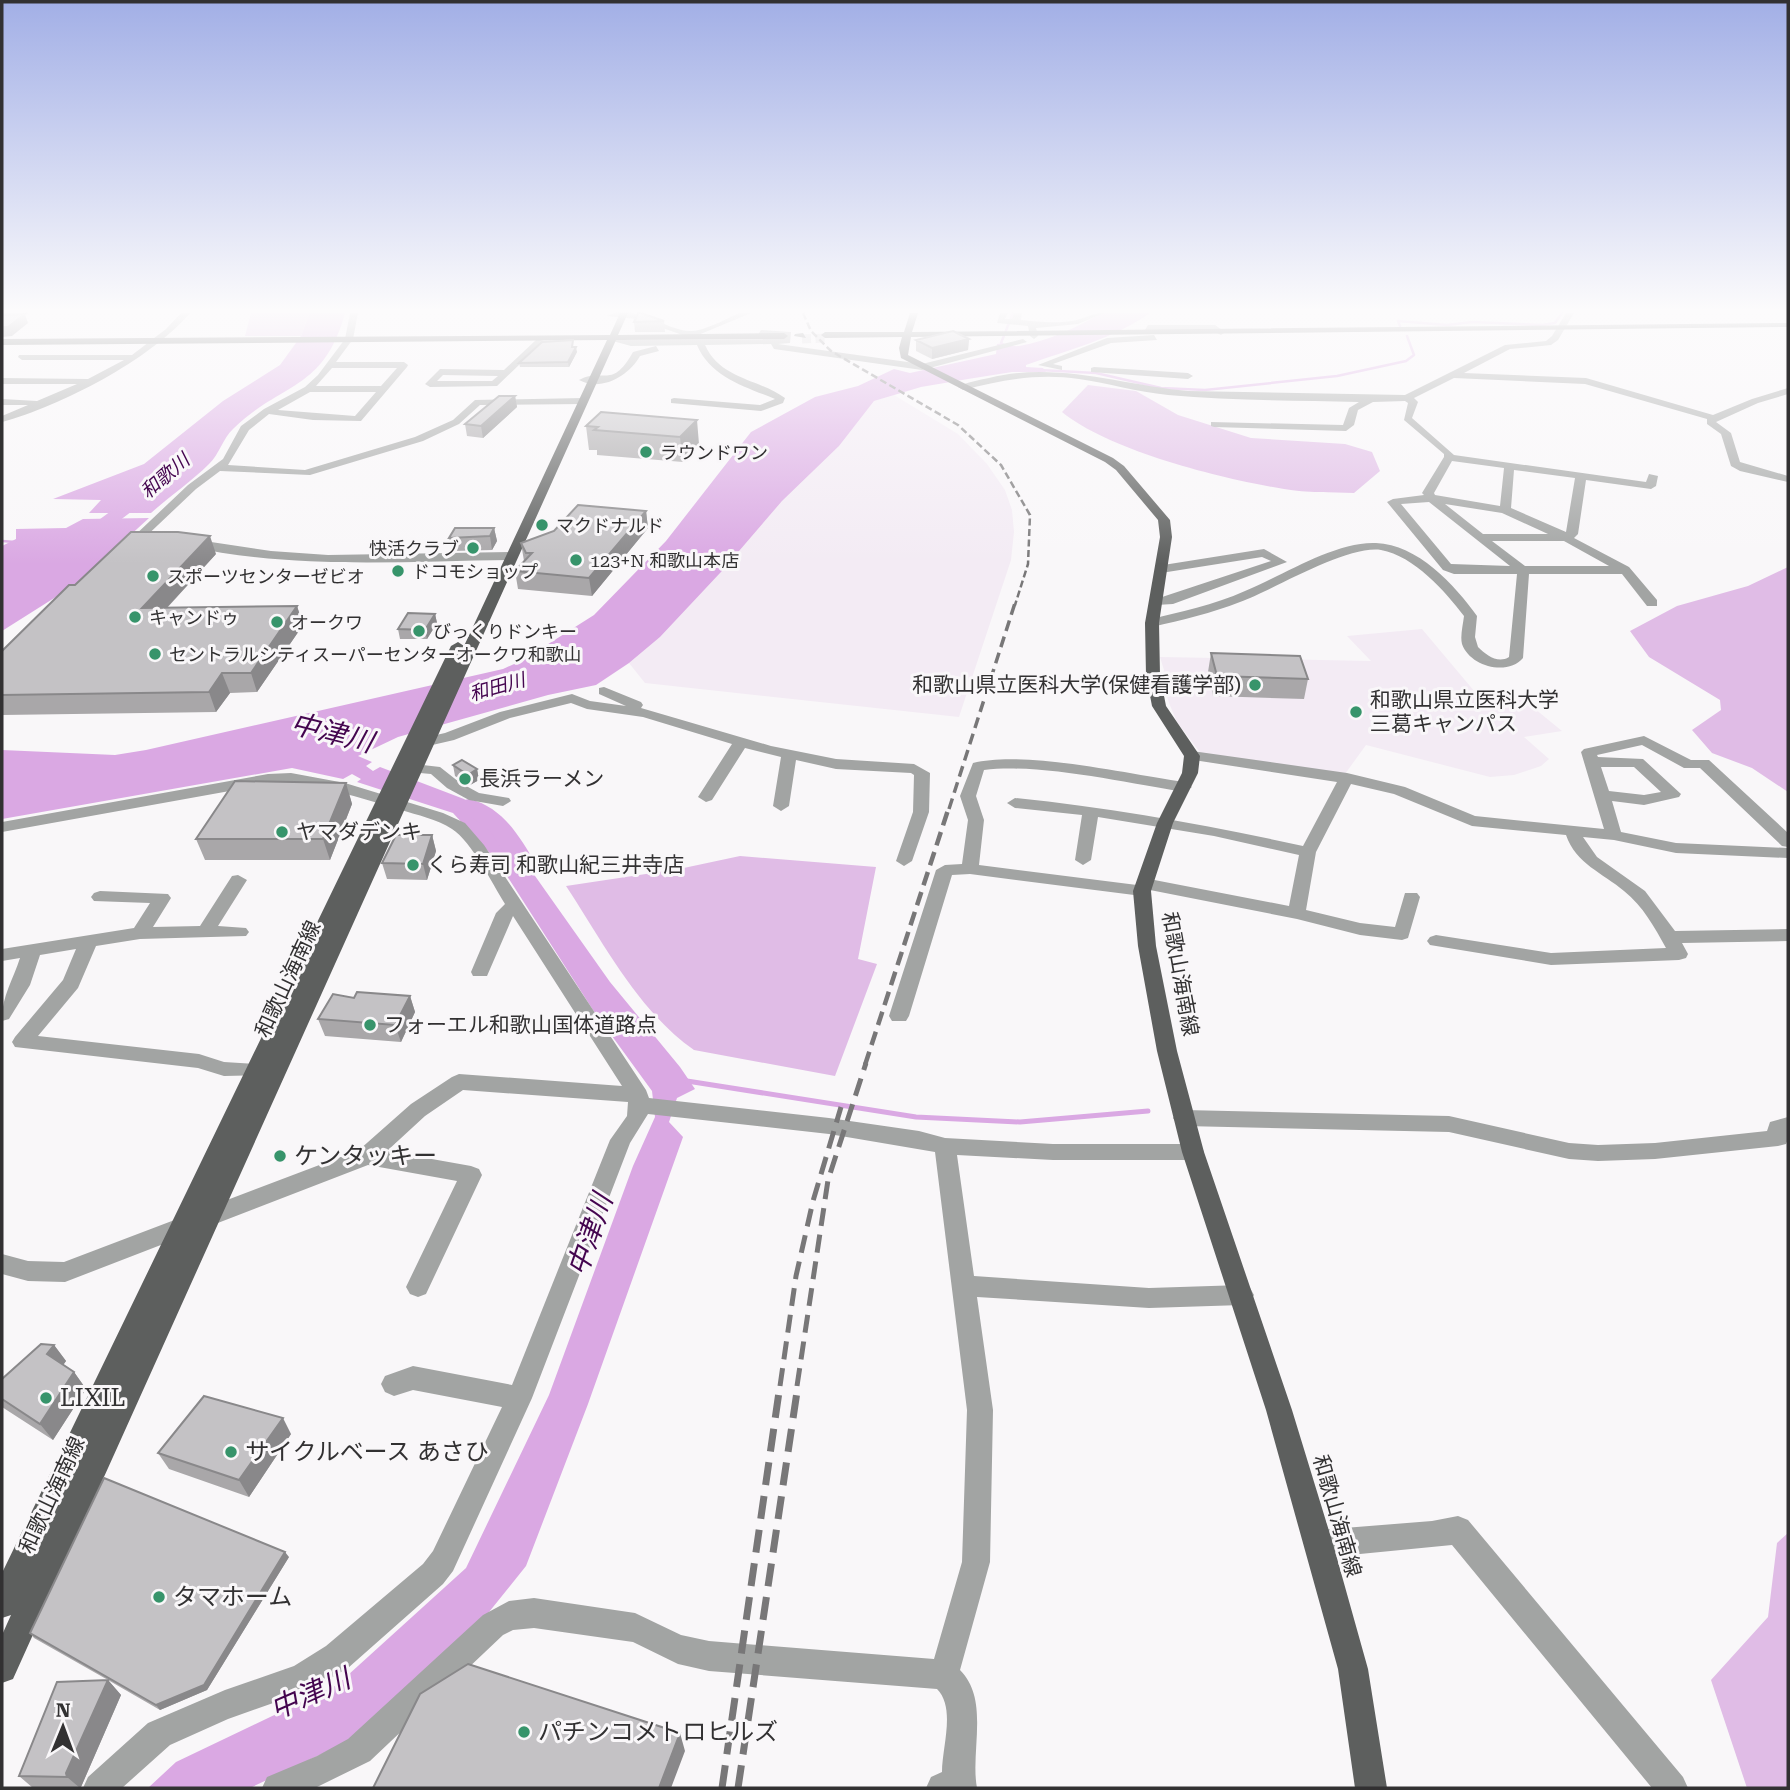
<svg xmlns="http://www.w3.org/2000/svg" width="1790" height="1790" viewBox="0 0 1790 1790" font-family="'Roboto Serif','Noto Sans JP',serif">
	<style>
		.built { fill: #f3ebf4 }
		.green { fill: #e0bce6 }
		.water { fill: #daa8e3 }
		.lines { fill: none; stroke-linecap: round; stroke-linejoin: round }
		.stream-far1 { stroke: #daa8e3; stroke-width: 2.5 }
		.stream { stroke: #daa8e3; stroke-width: 5 }
		.river { fill: #daa8e3; fill-rule: evenodd }
		.major-tunnel { stroke: #d1cfd1; stroke-width: 9; stroke-dasharray: 9 4.5; stroke-linecap: butt }
		.minor { fill: #a2a4a3; fill-rule: evenodd }
		.major { fill: #5d5f5e; fill-rule: evenodd }
		.rail-far4 { stroke: #787778; stroke-width: 2.5; stroke-dasharray: 7 3.5; stroke-linecap: butt }
		.rail-far3 { stroke: #787778; stroke-width: 3.5; stroke-dasharray: 11 6; stroke-linecap: butt }
		.rail-far2 { stroke: #787778; stroke-width: 4.5; stroke-dasharray: 14 7; stroke-linecap: butt }
		.rail-far1 { stroke: #787778; stroke-width: 5; stroke-dasharray: 18 9; stroke-linecap: butt }
		.rail { stroke: #787778; stroke-width: 7; stroke-dasharray: 23 11; stroke-linecap: butt }
		.wall { fill: #a9a7a9 }
		.shaded-wall { fill: #89888a }
		.building { fill: #c4c2c5; stroke: #89888a; stroke-width: 2 }
		.poi-dot { fill: #37946b; stroke: #f9f7f9; stroke-width: 2.5 }
		.labels { text-anchor: middle; dominant-baseline: central; stroke-width: 6; stroke-linejoin: round; paint-order: stroke }
		.far-poi-label { font-size: 18px; fill: #323132; stroke: #f9f7f9; text-anchor: start }
		.far-water-label { font-size: 19px; font-style: italic; fill: #44054f; stroke: #f9f7f9 }
		.poi-label { font-size: 21px; fill: #323132; stroke: #f9f7f9; text-anchor: start }
		.street-label { font-size: 21px; fill: #323132; stroke: #f9f7f9 }
		.near-poi-label { font-size: 24px; fill: #323132; stroke: #f9f7f9; text-anchor: start }
		.near-water-label { font-size: 28px; font-style: italic; fill: #44054f; stroke: #f9f7f9 }
	</style>
	<rect width="100%" height="100%" fill="#f9f7f9"/>
	<!-- built -->
	<path class="built" d="M894,395L958,434L987,464L1005,490L1012,510L1014,532L1011,560L959,717L645,683L629,663L660,637L721,572L782,501L839,446L874,401Z
		M1422,629L1480,698L1524,700L1562,731L1524,737L1549,759L1541,766L1514,775L1490,777L1366,745L1345,774L1202,755L1177,722L1169,703L1162,679L1164,670L1160,657L1371,661L1347,636Z"/>
	<!-- green -->
	<path class="green" d="M251,313H309L301,336H245Z
		M1088,385L1136,391L1178,415L1251,438L1345,444L1372,452L1380,471L1354,493C1331,492 1307,493 1284,489C1222,479 1110,451 1062,412Z
		M1788,567V792L1752,768L1712,753L1692,730L1721,710L1720,700L1649,657L1630,631L1677,606L1748,586Z
		M740,856L876,867L858,959L877,964L835,1076L694,1050C638,1011 603,942 566,886L679,869Z
		M1788,1533V1788H1747L1711,1680L1768,1617L1777,1543Z"/>
	<!-- water -->
	<path class="water" d="M309,313H345C324,391 281,382 233,429C223,438 219,455 209,464C191,482 170,496 151,513H89L101,500L53,499L144,464L223,401L280,365L301,336Z
		M1102,313H1150C1113,339 1068,350 1026,365V367L1043,368L1046,372H1012L968,379L921,387L874,401L839,446L782,501L721,572L660,637L629,663L596,685L548,695L398,737L358,756L372,762L366,766L373,771L380,767L464,799L494,818L610,982L680,1067L695,1089L677,1098L669,1122L683,1137L588,1404L526,1566L485,1617L349,1741L250,1788H148L176,1762L337,1685L466,1568L549,1395L633,1166L655,1117L652,1091L593,1010L498,862L453,813L357,782L361,779L352,774L343,779L292,768L2,819V750L115,755L146,750L503,669L523,660L594,615L666,541L751,432L815,397L858,386L894,369L910,373L996,354L997,344C1006,343 1011,347 1019,346C1049,341 1075,328 1102,313Z
		M149,518L78,583L2,631V546L16,539V529L66,528L83,519Z"/>
	<g class="lines">
		<!-- stream-far1 -->
		<path class="stream-far1" d="M1400,326L1398,321L1447,325L1472,322L1542,325L1555,323L1562,313
			M1006,346L1001,343L1013,313
			M1039,370L1096,373L1161,388L1205,390L1337,376L1406,361L1414,355L1407,336
			M2,541L15,542"/>
		<!-- stream -->
		<path class="stream" d="M687,1081L916,1117L1020,1122L1148,1111"/>
		<!-- river -->
		<path class="river" d="M147,487L153,489L155,492L153,495L89,544H77L74,540L77,536L141,489Z
			M469,799C503,807 519,836 536,864L532,870L523,872L514,870L491,832L457,806L460,801Z"/>
		<!-- major-tunnel -->
		<path class="major-tunnel" d="M802,339L825,338"/>
		<!-- minor -->
		<path class="minor" d="M5,313H17L2,319V314Z
			M181,313H190C150,360 61,406 2,422V416L28,405H2V399L37,401L77,384H2V378L88,379L124,360H22L18,357L19,355H132L166,329Z
			M350,313H358L353,339L336,362H404L408,365L407,367L361,421L313,420L269,414L249,430L228,465L305,470L415,437L453,420L475,400L583,398L588,401L583,404L480,405L459,424L423,441L310,475L220,471L196,489L139,543H131V539L188,485L223,459L241,426L264,409L305,387L318,375L345,339ZM332,368H397L381,386H316ZM310,392H376L355,416L278,410Z
			M739,313H751L691,338L637,319L607,316C633,302 670,333 692,331C704,331 728,318 739,313Z
			M1000,313H1008L1005,319H1012L1014,313H1022L1021,320C1039,322 1059,324 1077,320C1087,317 1093,313 1104,313L1078,324L1036,328L1038,336L1034,339L1030,336L1028,326L997,323Z
			M1566,313H1574L1558,340L1551,345L1510,349L1464,373L1586,378L1713,415L1752,399L1788,388V394L1758,403L1716,422L1731,433L1740,462L1788,476V482L1740,471L1731,466L1721,434L1707,424V419L1585,384L1454,378L1414,398L1418,402L1412,418L1454,455L1646,482L1649,474L1658,476L1656,486L1651,489L1586,480L1578,534L1574,538L1629,567L1657,600V606H1647L1622,574H1529L1523,658C1508,676 1470,667 1462,644C1460,636 1463,625 1464,616C1445,591 1414,556 1381,550C1347,545 1275,589 1240,602C1212,613 1182,620 1152,627L1145,623L1147,620C1180,612 1214,605 1245,591C1282,576 1335,541 1376,543C1417,544 1455,585 1477,616L1475,637L1478,647C1486,655 1498,664 1509,657L1517,574H1454L1443,570L1387,502L1393,499L1424,495L1422,493L1444,457V454L1404,420L1408,403L1405,401L1373,402L1358,410L1354,425L1346,431L1214,427L1211,426V422L1343,425L1349,408L1359,402C1295,400 1231,401 1168,395C1137,392 1108,383 1079,379C1038,373 1002,380 963,390L958,387C967,382 979,380 989,378C1056,361 1121,385 1188,391L1405,395L1505,345L1546,341L1552,336ZM1452,461L1504,468L1500,506L1435,495L1434,493ZM1514,470L1575,478L1566,532L1511,508ZM1429,502L1510,566L1451,564L1401,504ZM1445,504L1502,513L1548,534H1483ZM1492,541H1564L1609,566H1525Z
			M1148,325H1215L1225,332L1221,335L1213,331L1145,330Z
			M761,330L791,332L790,343L778,344L922,364L1023,339L1027,342L922,370L774,349L771,344L705,345C720,379 759,379 785,398L783,403L761,411L671,403V399L674,398L760,405L775,399C746,387 710,377 697,345L631,346L609,340L613,337L631,340L783,339V336L758,335Z
			M1154,335L1157,340L1111,343L1053,364L1062,366V370L1038,365L1107,338Z
			M537,339L544,341L497,386L430,387L425,384L440,369L504,370ZM443,375L498,376L492,381H437Z
			M656,346L659,351L640,356C629,376 601,392 579,380C604,366 611,391 633,352Z
			M1094,367L1188,373L1193,376L1188,379L1091,372V368Z
			M191,539L271,551L328,555L512,552L518,556L512,560C404,561 293,570 187,546L185,543Z
			M1264,549L1287,562L1173,604L1156,605L1150,601L1271,561L1262,557L1161,573L1157,572V566Z
			M604,687L641,702L643,705L641,708L771,746L836,759L914,764L930,773L929,812L912,861L904,866L896,861L913,812L914,775L911,773L836,769L796,760L789,806L781,811L773,806L781,757L745,748L712,800L706,802L698,797L732,744L643,717L587,709L571,703L510,718L454,740L415,749L407,744L410,741L445,733L500,712L572,694L590,701L626,706L599,694V688Z
			M1644,736L1691,760H1709L1788,833V847L1782,846L1700,768H1684L1642,745L1597,755L1598,757L1643,759L1681,794L1679,797L1644,805L1612,801L1621,832L1676,843L1788,848V858L1676,853L1614,840L1583,837L1597,857L1645,891L1675,931L1788,929V941L1682,943L1688,954L1686,958L1679,960L1551,965L1430,945L1427,941L1430,937L1436,935L1551,953L1666,948C1655,928 1643,906 1624,891C1603,873 1576,864 1566,835L1472,826L1394,794L1351,784L1316,852L1306,910L1360,923L1395,927L1405,893H1417L1420,897L1408,938L1402,940L1360,935L1297,919L1150,890L1148,895L1142,896L970,874L952,875L909,1016L906,1021H892L889,1016L936,870L945,865L962,864L968,820L960,796L973,763C1024,750 1128,774 1184,782L1192,787L1184,792C1126,783 1040,763 984,770L976,796L984,820L979,865L1137,885L1138,879L1144,878L1289,906L1299,855L1214,836L1098,817L1091,860L1083,865L1075,860L1082,815L1015,808L1007,803L1015,798C1112,808 1207,825 1303,846L1337,782L1187,759L1184,756L1187,753L1192,751L1347,773L1405,787L1475,816L1604,829L1581,752L1584,749ZM1601,767H1634L1661,792L1644,795L1609,791Z
			M414,764L440,767L459,782L479,793L509,798L511,801L503,806L469,800L447,788L431,774L409,772L406,769L409,766Z
			M291,773L345,783L443,813L465,823L484,845L646,1090L649,1098L829,1118L919,1131L945,1138L1053,1144H1193L1201,1146L1204,1152L1201,1158L1193,1160H1053L957,1155L974,1276L1149,1288L1242,1285L1250,1288L1254,1295L1250,1302L1242,1305L1149,1308L977,1297L993,1410L990,1562L960,1670C990,1700 970,1751 977,1788H926L931,1777L942,1772C942,1747 956,1708 937,1689L709,1671L678,1664L633,1642L534,1628L513,1630L503,1635L370,1761L315,1788H262L267,1777L317,1756L348,1739L483,1615L509,1601L534,1598L635,1613L681,1635L709,1641L934,1659L962,1562L967,1410L935,1152L829,1134L648,1114L630,1143L532,1398L453,1571L443,1584L348,1668L313,1689L228,1719L170,1745L122,1788H83L88,1777L148,1723L225,1690L294,1666L326,1646L423,1564L433,1551L502,1407L413,1390L394,1396L385,1392L381,1384L385,1376L413,1366L512,1385L610,1140L627,1116L628,1102L463,1090L425,1116L387,1151L471,1166L479,1169L482,1175L426,1294L418,1297L410,1294L406,1287L457,1181L368,1165L65,1282L28,1281L2,1274V1254L28,1261L64,1262L359,1150L411,1104L452,1077L459,1074L622,1086L513,916L487,976H473L471,972L496,913L505,904C492,883 472,842 452,829C437,819 417,815 401,810C357,797 314,782 268,784L2,832V822L268,774Z
			M238,875L247,880L218,926L246,928L249,932L246,936L140,939L96,946L78,988L38,1036L199,1054L224,1062L275,1065L278,1070L275,1075L224,1076L198,1068L15,1047L12,1042L15,1037L63,980L76,949L40,955L30,985L9,1019L2,1021C1,998 13,980 20,958L2,961V949L134,928L150,903L94,901L91,897L94,893L100,891L168,894L171,898L153,927L200,926L232,876Z
			M1184,1110L1449,1116L1569,1143L1598,1145L1655,1143L1767,1131L1770,1122L1788,1117V1139L1786,1144L1778,1146L1655,1159L1598,1161L1569,1159L1449,1132L1184,1126L1177,1124L1173,1118L1177,1112Z
			M1458,1516L1468,1520L1683,1777L1688,1788H1652L1452,1545L1319,1558L1309,1554L1305,1544L1309,1534L1319,1530L1432,1521Z"/>
		<!-- major -->
		<path class="major" d="M620,313H628L618,335L784,333L788,336L784,339L616,340L13,1679L2,1683V1635L11,1615L2,1618V1573L451,646L458,642L464,646L607,340L2,345V339L610,335Z
			M910,313H918L912,332L1788,323V327L911,337L908,355L1113,458L1124,466L1170,520L1172,537L1159,623L1160,675L1166,706L1200,756L1198,773L1173,823L1151,891L1156,946L1177,1051L1204,1152L1292,1410L1333,1544L1368,1669L1387,1788H1355L1338,1669L1266,1410L1182,1152L1157,1051L1138,946L1133,891L1157,823L1182,773L1184,756L1152,706L1146,675L1145,623L1160,537L1158,520L1116,470L1105,462L901,358L899,348L902,337L825,338L821,335L825,332H904Z
			M803,333L806,338L794,336L795,334Z"/>
		<!-- rail-far4 -->
		<path class="rail-far4" d="M803,313L811,331L831,351L958,425L1001,465L1030,515L1028,564L1015,605"/>
		<!-- rail-far3 -->
		<path class="rail-far3" d="M949,809L1015,603"/>
		<!-- rail-far2 -->
		<path class="rail-far2" d="M865,1065L949,807"/>
		<!-- rail-far1 -->
		<path class="rail-far1" d="M780,1386L796,1276L813,1201L841,1107
			M797,1386L828,1180L866,1063"/>
		<!-- rail -->
		<path class="rail" d="M722,1788L780,1385
			M738,1788L798,1385"/>
	</g>
	<!-- wall -->
	<path class="wall" d="M664,321L665,332H635L634,322Z
		M969,339L968,350L932,359L916,351V340Z
		M573,340V347L577,352L569,367H520L519,363Z
		M515,396L517,407L483,438L467,436L465,424Z
		M601,412L699,444L683,462L597,455V450H589L586,426Z
		M646,511L648,528L592,596L518,589L515,571L524,561L521,543Z
		M494,528L497,541L492,550L452,551L449,538Z
		M216,554L167,608L297,606L303,625L257,692L230,693L216,712L2,715V651Z
		M435,614L437,623L427,639H400L398,629Z
		M1211,653L1308,679L1304,699L1213,696L1208,672Z
		M453,765L477,769L479,780L470,785L455,776Z
		M346,783L352,804L330,860H205L196,839Z
		M432,835L436,851L427,880L387,879L382,863Z
		M410,996L415,1012L401,1042L325,1036L318,1019L354,998Z
		M54,1345L66,1361L63,1365L74,1372L86,1389L53,1440L2,1407V1379Z
		M291,1434L249,1497L169,1469L158,1453Z
		M289,1557L207,1690L160,1710L108,1680L121,1695L81,1787V1788H33L19,1776L108,1680L34,1638L30,1633Z"/>
	<!-- shaded-wall -->
	<path class="shaded-wall" d="M25,314L28,323L12,336L2,337V327Z
		M969,339L968,350L932,359V348Z
		M576,347L577,352L569,367L568,362Z
		M515,396L517,407L483,438L481,426Z
		M697,420L699,444L683,462L680,437Z
		M646,511L648,528L592,596L589,578Z
		M494,528L497,541L492,550L490,536Z
		M210,536L216,554L149,627L142,608Z
		M297,606L303,625L257,692L251,673Z
		M435,614L437,623L427,639L425,630Z
		M222,673L230,693L216,712L209,692Z
		M477,769L479,780L470,785L468,775Z
		M346,783L352,804L330,860L323,839Z
		M432,835L436,851L427,880L423,864Z
		M410,996L415,1012L401,1042L395,1025Z
		M54,1345L66,1361L59,1371L47,1354Z
		M74,1372L86,1389L53,1440L40,1424Z
		M283,1418L291,1434L249,1497L239,1480Z
		M285,1552L289,1557L207,1690L160,1710L156,1705Z
		M108,1680L121,1695L81,1787V1788H80L67,1777L66,1773Z
		M680,1733L685,1751L671,1788H659Z"/>
	<!-- building -->
	<path class="building" d="M638,313H641L664,321L634,322Z
		M25,314L8,327H2V315H3Z
		M953,331L969,339L932,348L916,340Z
		M573,340L572,347H576L568,362L519,363L542,342Z
		M499,396H515L481,426L465,424Z
		M601,412L697,420L680,437L594,430L598,427L586,426Z
		M578,505L646,511L589,578L515,571L532,553H526L521,543L554,531Z
		M455,528H494L490,536L449,538Z
		M131,532H178L210,536L142,608L297,606L251,673H222L209,692L2,695V651L69,585H75Z
		M408,613L435,614L425,630L398,629Z
		M1211,653L1300,656L1308,679L1217,676Z
		M462,760L477,769L468,775L453,765Z
		M235,781L346,783L323,839H196Z
		M396,835H432L423,864L382,863Z
		M357,992L410,996L395,1025L318,1019L333,994L354,998Z
		M41,1344L54,1345L47,1354L74,1372L40,1424L2,1399V1379Z
		M204,1396L283,1418L239,1480L158,1453Z
		M104,1478L285,1552L204,1685L156,1705L30,1633Z
		M468,1664L680,1733L659,1788H373L420,1694Z
		M108,1680L66,1773L67,1777L19,1776L57,1682Z"/>
	<!-- sky -->
	<linearGradient id="sky" x2="0" y2="1"><stop stop-color="#a2afe6"/><stop offset="0.55" stop-color="#fcfbfc"/><stop offset="1" stop-color="#fcfbfc" stop-opacity="0"/></linearGradient>
	<rect width="1790" height="564" fill="url(#sky)"/>
	<!-- markers -->
	<g class="poi-dot">
		<circle cx="646" cy="452" r="7"/>
		<circle cx="542" cy="525" r="7"/>
		<circle cx="473" cy="548" r="7"/>
		<circle cx="576" cy="560" r="7"/>
		<circle cx="398" cy="571" r="7"/>
		<circle cx="153" cy="576" r="7"/>
		<circle cx="135" cy="617" r="7"/>
		<circle cx="277" cy="622" r="7"/>
		<circle cx="419" cy="631" r="7"/>
		<circle cx="155" cy="654" r="7"/>
		<circle cx="1255" cy="685" r="7"/>
		<circle cx="1356" cy="712" r="7"/>
		<circle cx="465" cy="779" r="7"/>
		<circle cx="282" cy="832" r="7"/>
		<circle cx="413" cy="865" r="7"/>
		<circle cx="370" cy="1025" r="7"/>
		<circle cx="280" cy="1156" r="7"/>
		<circle cx="46" cy="1398" r="7"/>
		<circle cx="231" cy="1452" r="7"/>
		<circle cx="159" cy="1597" r="7"/>
		<circle cx="524" cy="1732" r="7"/>
	</g>
	<g class="labels">
		<!-- far-poi labels -->
		<g class="far-poi-label">
			<text x="660" y="452">ラウンドワン</text>
			<text x="556" y="525">マクドナルド</text>
			<text x="459" y="548" text-anchor="end">快活クラブ</text>
			<text x="590" y="560">123+N 和歌山本店</text>
			<text x="412" y="571">ドコモショップ</text>
			<text x="167" y="576">スポーツセンターゼビオ</text>
			<text x="149" y="617">キャンドゥ</text>
			<text x="291" y="622">オークワ</text>
			<text x="433" y="631">びっくりドンキー</text>
			<text x="169" y="654">セントラルシティスーパーセンターオークワ和歌山</text>
		</g>
		<!-- far-water labels -->
		<g class="far-water-label">
			<text transform="translate(165 476) rotate(-41)">和歌川</text>
			<text transform="translate(497 687) rotate(-16)">和田川</text>
		</g>
		<!-- poi labels -->
		<g class="poi-label">
			<text x="1241" y="685" text-anchor="end">和歌山県立医科大学(保健看護学部)</text>
			<text x="1370" y="700">和歌山県立医科大学<tspan x="1370" dy="24">三葛キャンパス</tspan></text>
			<text x="479" y="779">長浜ラーメン</text>
			<text x="296" y="832">ヤマダデンキ</text>
			<text x="427" y="865">くら寿司 和歌山紀三井寺店</text>
			<text x="384" y="1025">フォーエル和歌山国体道路点</text>
		</g>
		<!-- street labels -->
		<g class="street-label">
			<text transform="translate(1180 974) rotate(80)">和歌山海南線</text>
			<text transform="translate(288 979) rotate(-65)">和歌山海南線</text>
			<text transform="translate(52 1495) rotate(-65)">和歌山海南線</text>
			<text transform="translate(1337 1516) rotate(74)">和歌山海南線</text>
		</g>
		<!-- near-poi labels -->
		<g class="near-poi-label">
			<text x="294" y="1156">ケンタッキー</text>
			<text x="60" y="1398">LIXIL</text>
			<text x="245" y="1452">サイクルベース あさひ</text>
			<text x="173" y="1597">タマホーム</text>
			<text x="538" y="1732">パチンコメトロヒルズ</text>
		</g>
		<!-- near-water labels -->
		<g class="near-water-label">
			<text transform="translate(332 733) rotate(14)">中津川</text>
			<text transform="translate(590 1235) rotate(-71)">中津川</text>
			<text transform="translate(310 1694) rotate(-24)">中津川</text>
		</g>
	</g>
	<!-- border -->
	<rect width="1790" height="1790" fill="none" stroke="#323132" stroke-width="7"/>
	<!-- north arrow -->
	<g transform="translate(63 1727) rotate(1)" stroke="#f9f7f9" stroke-width="5" paint-order="stroke">
	<path d="M0-5L12 26L0 18L-12 26Z" fill="#323132"/>
	<text y="-10" font-size="19" font-weight="bold" text-anchor="middle" fill="#323132">N</text>
	</g>
</svg>
